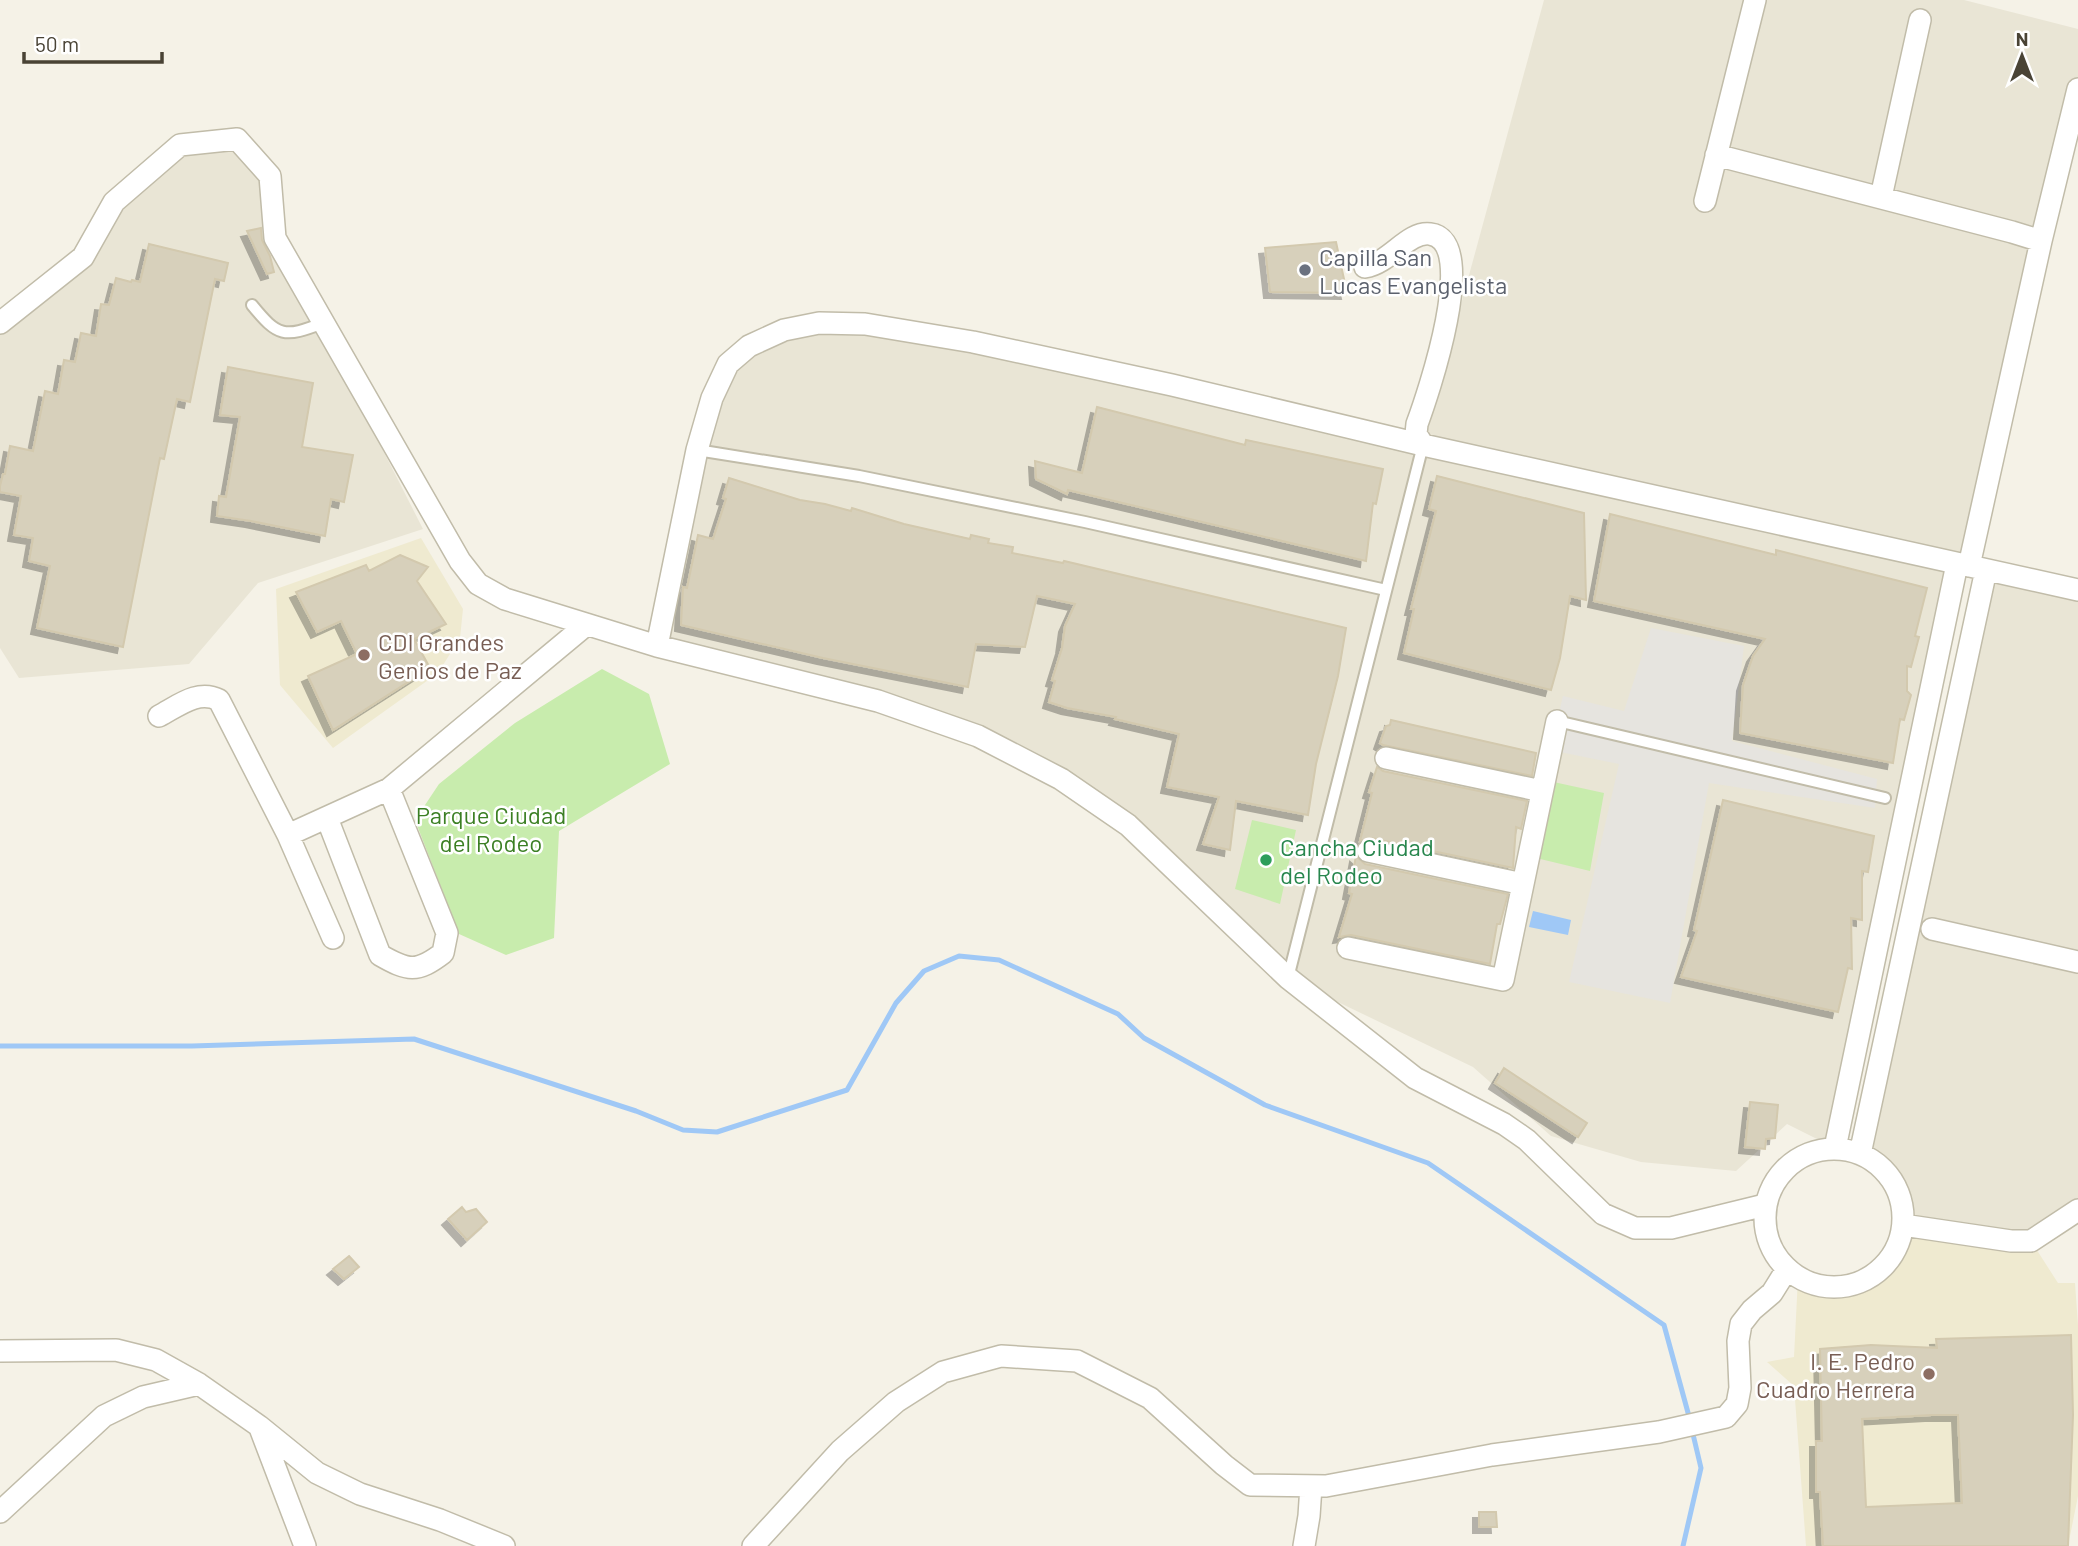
<svg xmlns="http://www.w3.org/2000/svg" width="2078" height="1546" viewBox="0 0 2078 1546" font-family="Barlow,sans-serif">
	<style>
		.residential { fill: #e9e5d5 }
		.education { fill: #efead0 }
		.green { fill: #c8ecad }
		.parking { fill: #e6e4df }
		.water { fill: #9fc8f6 }
		.lines { fill: none; stroke-linecap: round; stroke-linejoin: round }
		.stream { stroke: #9fc8f6; stroke-width: 5 }
		.building { fill: #d7d0bb; stroke: #d3c9ae; stroke-width: 2; fill-rule: evenodd; filter: url(#shadow) }
		.lane-casing { stroke: #c1bca9; stroke-width: 14 }
		.street-casing { stroke: #c1bca9; stroke-width: 24 }
		.lane { stroke: #fff; stroke-width: 10 }
		.street { stroke: #fff; stroke-width: 21 }
		.worship-dot { fill: #6b7280; stroke: #fff; stroke-width: 2.5 }
		.education-dot { fill: #8d6e63; stroke: #fff; stroke-width: 2.5 }
		.leisure-dot { fill: #2e9e5b; stroke: #fff; stroke-width: 2.5 }
		.labels { text-anchor: middle; dominant-baseline: central; stroke-width: 5; stroke-linejoin: round; paint-order: stroke }
		.worship-label { font-size: 24px; fill: #5b616d; stroke: #fff; text-anchor: start }
		.education-label { font-size: 24px; fill: #785e54; stroke: #fff; text-anchor: start }
		.park-label { font-size: 24px; fill: #3b7f23; stroke: #fff }
		.leisure-label { font-size: 24px; fill: #27864d; stroke: #fff; text-anchor: start }
	</style>
	<defs>
		<filter id="shadow"><feDropShadow dx="-6" dy="6" stdDeviation="0" flood-color="#0004"/></filter>
	</defs>
	<rect width="100%" height="100%" fill="#f5f2e7"/>
	<!-- residential -->
	<path class="residential" d="M1544,0H1964L2078,29V92L1969,566L1957,564L1835,1148L1787,1124L1736,1171L1641,1162L1551,1136L1473,1067L1288,978L1165,859L978,736L657,646L712,398L749,346L865,324L1423,444Z
		M237,139L270,176L275,238L423,529L258,583L189,664L19,678L0,648V323L83,257L114,202L180,145Z
		M1986,570L2078,590V1209L2031,1241L1903,1225L1901,1203L1893,1183L1879,1166L1860,1154Z"/>
	<!-- education -->
	<path class="education" d="M421,538L463,609L460,638L438,673L333,748L280,685L276,589Z
		M1903,1225L2031,1241L2058,1283H2075L2078,1325V1496L2068,1546H1806L1794,1386L1767,1362L1794,1357L1798,1277L1833,1287L1859,1283L1881,1270L1896,1250Z"/>
	<!-- green -->
	<path class="green" d="M602,669L649,694L670,764L559,831L554,938L506,955L459,934L415,820L439,784L515,723Z
		M1549,781L1604,793L1590,871L1532,857Z
		M1252,820L1296,830L1280,904L1235,889Z"/>
	<!-- parking -->
	<path class="parking" d="M1651,628L1744,646L1732,741L1877,779L1875,808L1709,783L1670,1003L1569,982L1619,764L1550,750L1563,696L1624,711Z"/>
	<!-- water -->
	<path class="water" d="M1533,911L1571,920L1568,935L1529,927Z"/>
	<g class="lines">
		<!-- stream -->
		<path class="stream" d="M0,1046H192L414,1039L636,1111L683,1130L717,1132L847,1090L896,1003L924,971L959,956L999,960L1118,1014L1144,1038L1265,1105L1428,1163L1664,1325L1690,1420
			M1683,1546L1701,1468L1692,1430"/>
	</g>
	<!-- building -->
	<path class="building" d="M261,228L262,240L270,256L274,272L267,274L247,231Z
		M1336,242L1347,293L1270,292L1265,248Z
		M149,244L228,263L224,281L215,279L190,402L177,399L164,459L160,458L123,647L37,628L50,566L29,561L33,538L14,535L21,496L0,492V486L3,474H5L10,446L33,451L45,391L58,394L64,360L75,362L81,333L96,336L101,304L109,305L116,278L131,282L132,280L140,282Z
		M228,367L313,383L302,447L353,455L344,502L331,499L325,536L251,521L217,516L219,496L226,497L240,417L220,415Z
		M1097,407L1245,445L1246,440L1383,469L1376,504L1373,503L1366,561L1068,490L1067,494L1036,479L1035,461L1082,473Z
		M1437,476L1584,513L1586,600L1570,596L1560,658L1551,690L1404,653L1414,609H1411L1436,511L1429,509Z
		M729,478L800,500L825,504L851,511L852,508L904,524L970,539L971,535L989,539L988,543L1013,547L1012,553L1063,563L1064,561L1346,628L1338,676L1316,764L1308,815L1236,801L1230,850L1203,844L1219,797L1167,787L1179,734L1115,719L1116,717L1067,708L1049,702L1055,681L1052,680L1062,648L1065,626L1075,604L1037,596L1025,647L976,644L968,687L823,658L681,625L683,587L687,588L698,535L713,539L726,499L723,498Z
		M1610,514L1776,555V550L1927,588L1915,636L1919,637L1911,667L1907,666V691L1911,695L1904,720L1900,719L1893,763L1740,733L1743,685L1753,656L1765,639L1594,601Z
		M400,555L428,567L417,581L446,624L414,639L430,668L333,730L308,676L357,654L341,621L317,632L296,592L366,565L369,571Z
		M1391,720L1536,753L1532,776L1383,745L1380,743L1386,726L1390,725Z
		M1377,767L1383,771L1527,801L1521,829L1516,827L1513,868L1371,838L1360,841L1372,793L1369,792Z
		M1723,800L1874,836L1868,872L1862,871V920L1851,918L1852,969L1848,968L1838,1012L1681,977L1697,931L1694,930Z
		M1356,856L1365,864L1508,894L1500,924H1497L1490,964L1351,935L1339,937L1352,894L1349,893Z
		M1504,1068L1587,1123L1578,1137L1495,1083Z
		M1750,1102L1778,1105L1775,1138L1766,1139L1765,1149L1745,1147Z
		M462,1207L466,1212L476,1209L487,1222L467,1240L448,1219Z
		M349,1256L359,1267L344,1279L333,1269Z
		M2071,1335L2073,1415L2068,1546H1823L1820,1492H1816V1441H1822L1820,1349L1871,1345L1937,1348L1936,1339ZM1931,1415H1958L1962,1503L1866,1507L1862,1419Z
		M1479,1512H1496L1497,1527H1479Z"/>
	<g class="lines">
		<!-- lane casing -->
		<g class="lane-casing">
			<path id="lane" d="M252,305C278,337 284,338 323,323
				M697,450L859,476L1085,522L1386,590
				M1557,721L1885,798
				M1288,978L1423,445"/>
		</g>
		<!-- street casing -->
		<g class="street-casing">
			<path id="street" d="M1716,155L2012,232L2041,241
				M1881,197L1920,20
				M1705,201L1755,0
				M1365,267C1390,263 1408,231 1430,234C1481,240 1427,397 1417,424L1416,434L1423,445
				M0,323L83,257L114,202L180,145L237,139L270,176L275,238L460,561L478,584L505,599L657,646L697,450L712,398L728,364L749,346L784,330L819,323L865,324L973,342L1172,385L1423,445L2078,590
				M1969,566L2041,241L2078,89
				M657,646L878,701L978,736L1061,779L1128,825L1288,978L1415,1078L1504,1124L1527,1140L1603,1214L1635,1228H1671L1765,1205
				M159,716C178,706 198,689 219,700L288,835L389,789L586,625
				M1386,758L1542,791
				M327,818L380,955C408,971 417,973 443,953L447,933L389,789
				M288,835L333,938
				M1368,851L1523,884
				M1932,929L2078,962
				M1348,948L1503,980L1557,721
				M1835,1148L1957,564
				M1765 1218a69 69 0 1 1 138 0a69 69 0 1 1-138 0Z
				M1860,1154L1986,570
				M1903,1225L2011,1241H2031L2078,1210
				M0,1351L116,1350L156,1360L199,1384L259,1426L317,1473L360,1494L440,1520L504,1546
				M260,1428L305,1546
				M0,1512L104,1416L143,1397L199,1384
				M753,1546L840,1451L896,1402L943,1372L1001,1356L1077,1361L1150,1398L1224,1465L1250,1485L1326,1486L1492,1455L1659,1432L1726,1417L1737,1404L1740,1388L1738,1341L1741,1324L1752,1310L1772,1293L1787,1269
				M1304,1546L1309,1516L1311,1486"/>
		</g>
		<!-- lane -->
		<use href="#lane" class="lane"/>
		<!-- street -->
		<use href="#street" class="street"/>
	</g>
	<!-- markers -->
	<circle class="worship-dot" cx="1305" cy="270" r="7"/>
	<g class="education-dot">
		<circle cx="364" cy="655" r="7"/>
		<circle cx="1929" cy="1374" r="7"/>
	</g>
	<circle class="leisure-dot" cx="1266" cy="860" r="7"/>
	<g class="labels">
		<!-- worship labels -->
		<g class="worship-label">
			<text x="1319" y="256">Capilla San<tspan x="1319" dy="28">Lucas Evangelista</tspan></text>
		</g>
		<!-- education labels -->
		<g class="education-label">
			<text x="378" y="641">CDI Grandes<tspan x="378" dy="28">Genios de Paz</tspan></text>
			<text x="1915" y="1360" text-anchor="end">I. E. Pedro<tspan x="1915" dy="28">Cuadro Herrera</tspan></text>
		</g>
		<!-- park labels -->
		<g class="park-label">
			<text x="491" y="814">Parque Ciudad<tspan x="491" dy="28">del Rodeo</tspan></text>
		</g>
		<!-- leisure labels -->
		<g class="leisure-label">
			<text x="1280" y="846">Cancha Ciudad<tspan x="1280" dy="28">del Rodeo</tspan></text>
		</g>
	</g>
	<!-- north arrow -->
	<g transform="translate(2022 56)" stroke="#ffffff" stroke-width="5" paint-order="stroke">
	<path d="M0-5L12 26L0 18L-12 26Z" fill="#494335"/>
	<text y="-10" font-size="19" font-weight="bold" text-anchor="middle" fill="#494335">N</text>
	</g>
	<!-- scale -->
	<path d="M24 52v10h138v-10" fill="none" stroke="#494335" stroke-width="3.5"/>
	<text x="35" y="52" font-size="21" fill="#494335" stroke="#ffffff" stroke-width="5" paint-order="stroke">50 m</text>
</svg>
